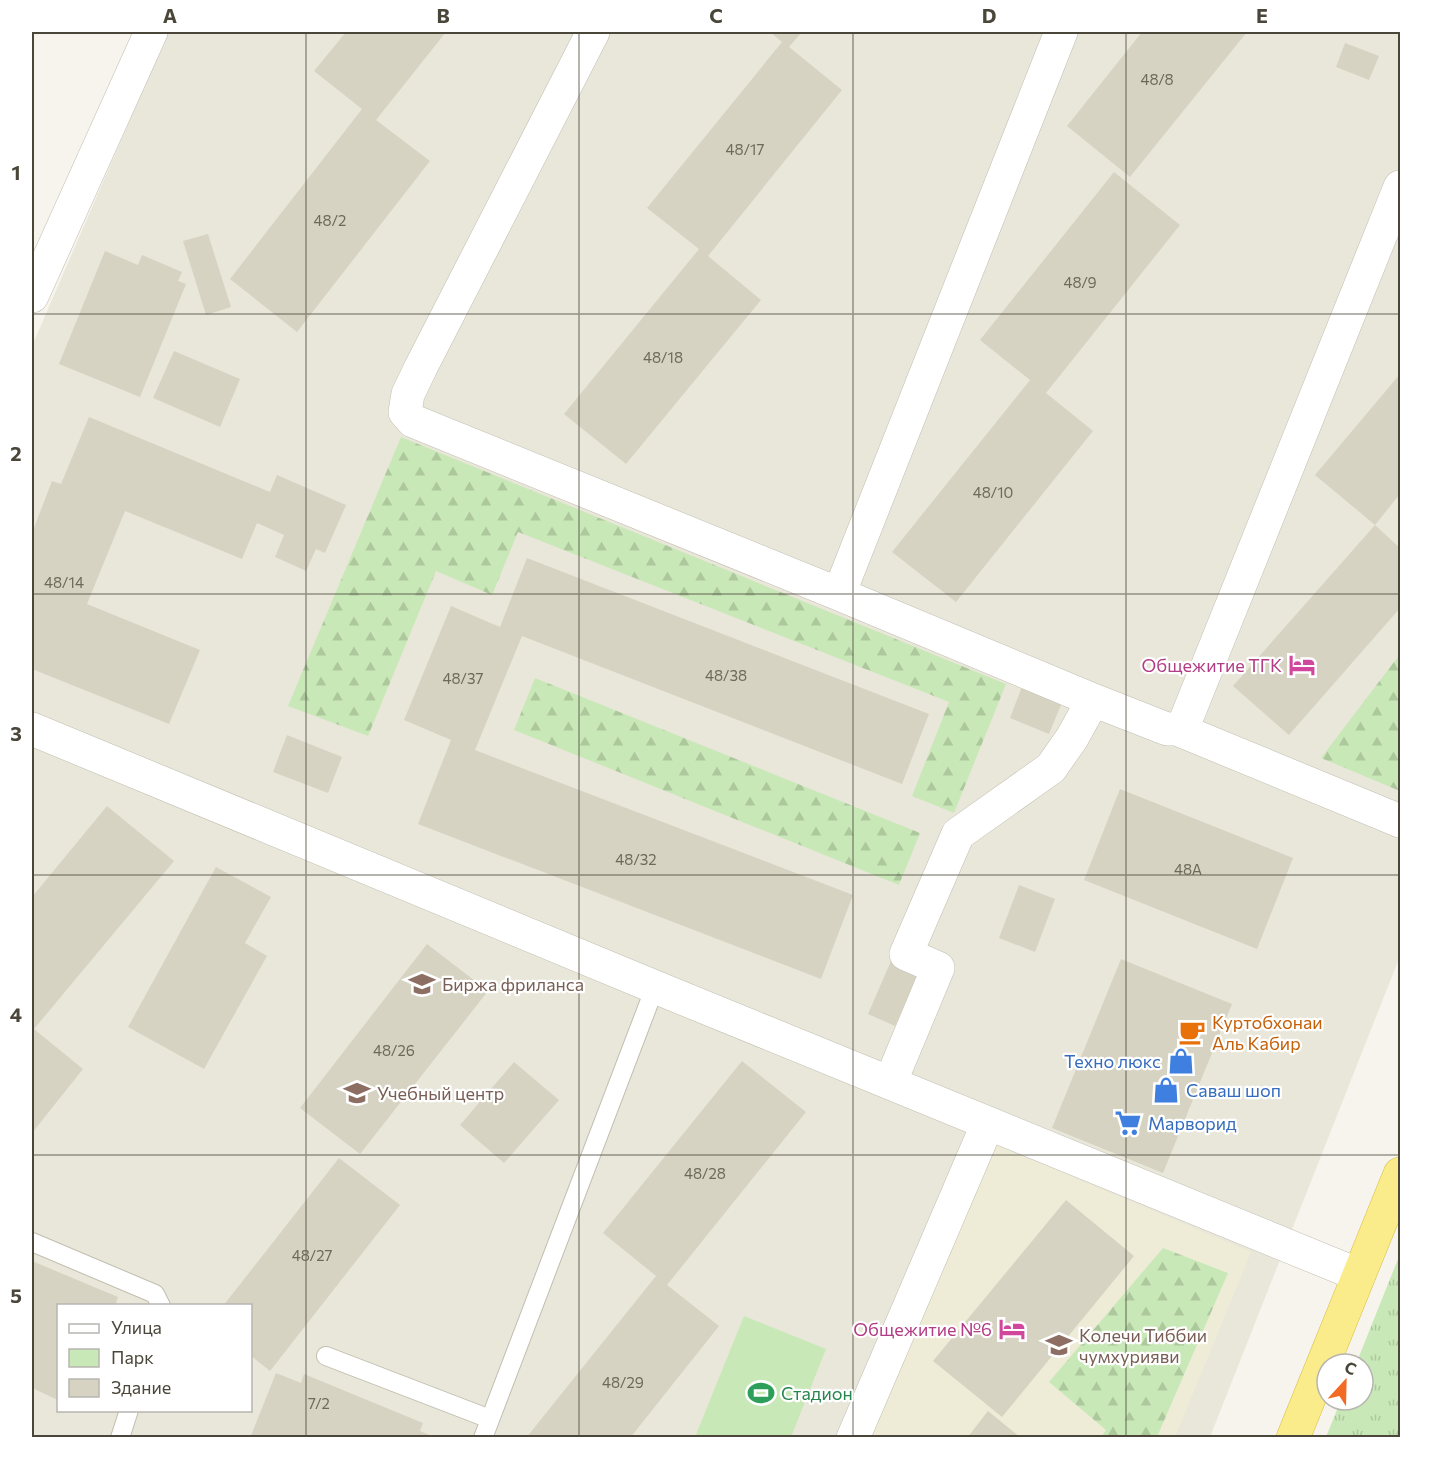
<svg xmlns="http://www.w3.org/2000/svg" width="1432" height="1469" viewBox="0 0 1432 1469" font-family="Commissioner,sans-serif">
	<style>
		.residential { fill: #e9e7da; fill-rule: evenodd }
		.education { fill: #eeecd7 }
		.grass { fill: url(#grass-tufts) }
		.forest { fill: url(#forest-firs) }
		.park { fill: #c9e8b7 }
		.building { fill: #d7d3c2 }
		.lines { fill: none; stroke-linecap: round; stroke-linejoin: round }
		.service-casing { stroke: #c1beaf; stroke-width: 20 }
		.minor-casing { stroke: #c1beaf; stroke-width: 34 }
		.trunk-casing { stroke: #dabe42; stroke-width: 34 }
		.service { stroke: #fff; stroke-width: 18 }
		.minor { stroke: #fff; stroke-width: 33 }
		.trunk { stroke: #faec8a; stroke-width: 33 }
		.grid { fill: none; stroke: #4a473a; stroke-width: 1.5; stroke-opacity: 0.55 }
		.labels { text-anchor: middle; dominant-baseline: central; stroke-width: 4.5; stroke-linejoin: round; paint-order: stroke }
		.number-label { font-size: 15px; fill: #6d6a5c }
		.hotel-label { font-size: 18px; fill: #b23c85; stroke: #fff; text-anchor: end }
		.education-label { font-size: 18px; fill: #785e54; stroke: #fff; text-anchor: start }
		.food-label { font-size: 18px; fill: #c56008; stroke: #fff; text-anchor: start }
		.shop-label { font-size: 18px; fill: #366cbe; stroke: #fff; text-anchor: start }
		.leisure-label { font-size: 18px; fill: #27864d; stroke: #fff; text-anchor: start }
		.neatline { fill: none; stroke: #4a473a; stroke-width: 2 }
		.grid-label { font-size: 20px; text-anchor: middle; font-weight: bold; fill: #4a473a }
	</style>
	<defs>
		<pattern id="grass-tufts" width="24" height="20" patternUnits="userSpaceOnUse" patternTransform="scale(1.5)"><rect width="24" height="20" fill="#c9e8b7"/><path d="M3 7l-1-3M5 7V3M7 7l1-3M15 17l-1-3M17 17v-4M19 17l1-3" fill="none" stroke="#aec89e"/></pattern>
		<pattern id="forest-firs" width="22" height="20" patternUnits="userSpaceOnUse" patternTransform="scale(1.5)"><rect width="22" height="20" fill="#c9e8b7"/><path d="M5 1l3.5 6h-7zM16 11l3.5 6h-7z" fill="#aec89e"/></pattern>
	</defs>
	<rect width="100%" height="100%" fill="#f6f4ec"/>
	<!-- residential -->
	<path class="residential" d="M168,32H1400V956L1210,1437L38,1438L32,1435V346ZM58,1306H250V1410H58Z"/>
	<!-- education -->
	<path class="education" d="M994,1144L1251,1252L1175,1437L864,1438Z"/>
	<!-- grass -->
	<path class="grass" d="M1400,1254V1437H1326L1341,1400H1363V1364H1356Z"/>
	<!-- forest -->
	<path class="forest" d="M401,437L1006,684L954,813L912,796L949,702L518,532L492,595L436,571L368,736L288,706Z
		M1400,654V791L1321,758Z
		M535,678L920,833L899,885L514,730Z
		M1163,1248L1228,1273L1157,1437H1101L1106,1430L1049,1382Z"/>
	<!-- park -->
	<path class="park" d="M744,1316L826,1349L791,1437H695Z"/>
	<!-- building -->
	<path class="building" d="M346,32H446L376,120L430,161L297,332L230,279L362,109L314,71Z
		M770,32H802L789,47L842,90L708,256L761,300L626,464L564,414L699,249L647,208L782,42Z
		M1142,32H1247L1130,177L1067,126Z
		M1345,43L1379,56L1369,80L1336,67Z
		M1114,172L1180,225L1046,393L1093,431L956,602L892,552L1030,380L980,340Z
		M208,234L231,307L206,315L183,241Z
		M105,251L138,265L142,255L182,272L178,281L186,284L140,397L59,364Z
		M174,351L240,379L220,427L153,398Z
		M1400,374V494L1375,525L1315,475Z
		M89,417L270,492L277,475L346,505L325,553L316,549L306,571L275,557L284,535L257,523L242,559L125,511L87,604L200,650L169,724L32,669V533L52,481L61,484Z
		M1375,525L1400,548V608L1289,735L1233,686Z
		M527,558L929,714L902,784L522,636L475,750L853,895L821,979L418,824L451,740L404,720L451,606L500,627Z
		M1023,684L1063,700L1049,734L1010,718Z
		M287,735L342,757L328,793L273,772Z
		M1120,789L1293,858L1257,949L1084,880Z
		M107,806L174,861L34,1029L83,1069L32,1133V897Z
		M216,867L271,897L245,943L267,956L204,1069L128,1027Z
		M1019,885L1055,899L1035,952L999,938Z
		M427,944L488,991L360,1154L300,1108Z
		M1121,959L1232,1004L1163,1173L1052,1128Z
		M891,961L918,973L895,1026L868,1014Z
		M742,1061L806,1112L667,1285L719,1326L630,1438H526L656,1276L603,1233Z
		M514,1062L559,1100L504,1163L460,1125Z
		M339,1158L400,1205L270,1371L250,1355V1306H223Z
		M1066,1200L1134,1256L1002,1417L933,1361Z
		M32,1261L118,1297L115,1306H58V1400L32,1388Z
		M276,1373L301,1383L304,1374L423,1423L420,1431L436,1438H250Z
		M988,1411L1021,1438H967Z"/>
	<g class="lines">
		<!-- service casing -->
		<g class="service-casing">
			<path id="service" d="M32,1242L155,1294L161,1306
				M326,1356L490,1419
				M120,1438L129,1410
				M483,1438L655,987"/>
		</g>
		<!-- minor casing -->
		<g class="minor-casing">
			<path id="minor" d="M593,32L421,367L408,394L405,412L413,421L839,594
				M1061,32L839,594L1093,700L1167,729H1177L1400,821
				M32,296L151,32
				M32,729L655,987L890,1083L938,968L906,954L958,834L1051,768L1072,738L1093,700
				M1177,729L1185,722L1400,187
				M890,1083L1359,1275
				M853,1438L988,1123"/>
		</g>
		<!-- trunk casing -->
		<g class="trunk-casing">
			<path id="trunk" d="M1293,1438L1400,1174"/>
		</g>
		<!-- service -->
		<use href="#service" class="service"/>
		<!-- minor -->
		<use href="#minor" class="minor"/>
		<!-- trunk -->
		<use href="#trunk" class="trunk"/>
	</g>
	<!-- grid -->
	<path class="grid" d="M306,32V1438M579,32V1438M853,32V1438M1126,32V1438M32,314H1400M32,594H1400M32,875H1400M32,1155H1400"/>
	<!-- icons -->
	<defs>
		<g id="hotel-bare" transform="scale(2.07)"><path d="M-6-4.5h1.5V1H6V5H4.5V3h-9V5H-6ZM-4 0a1.8 1.8 0 1 1 3.6 0ZM.5 0V-2.5h3Q6-2.5 6 0Z" fill="#d1479c" stroke="#fff" stroke-width="2.5" paint-order="stroke"/></g>
		<g id="university-bare" transform="scale(2.07)"><path d="M0-5L7-2L0 1L-7-2ZM-4 1L0 2.5L4 1V4Q0 6-4 4Z" fill="#8d6e63" stroke="#fff" stroke-width="2.5" paint-order="stroke"/></g>
		<g id="cafe-bare" transform="scale(2.07)"><path d="M-5.5-4.5H6V0H3Q3 3.5 0 3.5H-2.5Q-5.5 3.5-5.5 0ZM3-3.2v2h1.7v-2ZM-6 4.5H4V6H-6Z" fill="#e8710a" stroke="#fff" stroke-width="2.5" paint-order="stroke"/></g>
		<g id="shop-bare" transform="scale(2.07)"><path d="M-5-2.5h2.3a2.7 3.5 0 0 1 5.4 0H5L5.5 6h-11ZM-1.5-2.5h3a1.5 2.3 0 0 0-3 0Z" fill="#3f7fe0" stroke="#fff" stroke-width="2.5" paint-order="stroke"/></g>
		<g id="supermarket-bare" transform="scale(2.07)"><path d="M-6-5.5h2.5l.6 2H6L4.5 2H-2.5L-4.4-4H-6ZM-1.5 3.2a1.3 1.3 0 1 0 .1 0ZM3 3.2a1.3 1.3 0 1 0 .1 0Z" fill="#3f7fe0" stroke="#fff" stroke-width="2.5" paint-order="stroke"/></g>
		<g id="stadium-bare" transform="scale(2.07)"><path d="M0-5a6.5 5 0 1 0 0 10a6.5 5 0 1 0 0-10ZM-3.5-1.8h7v3.6h-7Z" fill="#2e9e5b" stroke="#fff" stroke-width="2.5" paint-order="stroke"/></g>
	</defs>
	<g fill-rule="evenodd">
		<use href="#hotel-bare" x="1302" y="665"/>
		<use href="#university-bare" x="422" y="984"/>
		<use href="#cafe-bare" x="1192" y="1032"/>
		<use href="#shop-bare" x="1181" y="1061"/>
		<use href="#shop-bare" x="1166" y="1090"/>
		<use href="#university-bare" x="357" y="1093"/>
		<use href="#supermarket-bare" x="1128" y="1123"/>
		<use href="#hotel-bare" x="1012" y="1329"/>
		<use href="#university-bare" x="1059" y="1345"/>
		<use href="#stadium-bare" x="761" y="1393"/>
	</g>
	<g class="labels">
		<!-- number labels -->
		<g class="number-label">
			<text x="1157" y="79">48/8</text>
			<text x="745" y="149">48/17</text>
			<text x="330" y="220">48/2</text>
			<text x="1080" y="282">48/9</text>
			<text x="663" y="357">48/18</text>
			<text x="993" y="492">48/10</text>
			<text x="64" y="582">48/14</text>
			<text x="726" y="675">48/38</text>
			<text x="463" y="678">48/37</text>
			<text x="636" y="859">48/32</text>
			<text x="1188" y="869">48А</text>
			<text x="394" y="1050">48/26</text>
			<text x="705" y="1173">48/28</text>
			<text x="312" y="1255">48/27</text>
			<text x="623" y="1382">48/29</text>
			<text x="319" y="1403">7/2</text>
		</g>
		<!-- hotel labels -->
		<g class="hotel-label">
			<text x="1282" y="665">Общежитие ТГК</text>
			<text x="992" y="1329">Общежитие №6</text>
		</g>
		<!-- education labels -->
		<g class="education-label">
			<text x="442" y="984">Биржа фриланса</text>
			<text x="377" y="1093">Учебный центр</text>
			<text x="1079" y="1335">Колечи Тиббии<tspan x="1079" dy="21">чумхурияви</tspan></text>
		</g>
		<!-- food labels -->
		<g class="food-label">
			<text x="1212" y="1022">Куртобхонаи<tspan x="1212" dy="21">Аль Кабир</tspan></text>
		</g>
		<!-- shop labels -->
		<g class="shop-label">
			<text x="1161" y="1061" text-anchor="end">Техно люкс</text>
			<text x="1186" y="1090">Саваш шоп</text>
			<text x="1148" y="1123">Марворид</text>
		</g>
		<!-- leisure labels -->
		<g class="leisure-label">
			<text x="781" y="1393">Стадион</text>
		</g>
	</g>
	<!-- border -->
	<rect width="1432" height="1469" fill="none" stroke="#ffffff" stroke-width="66"/>
	<!-- legend -->
	<rect x="57" y="1304" width="195" height="108" fill="#ffffff" stroke="#b7b5b0" stroke-width="1.5"/>
	<rect x="69" y="1324" width="30" height="9" fill="#ffffff" stroke="#b7b5b0" stroke-width="1.5"/>
	<text x="111" y="1334" font-size="18" fill="#4a473a">Улица</text>
	<rect x="69" y="1349" width="30" height="18" fill="#c9e8b7" stroke="#b7b5b0" stroke-width="1.5"/>
	<text x="111" y="1364" font-size="18" fill="#4a473a">Парк</text>
	<rect x="69" y="1379" width="30" height="18" fill="#d7d3c2" stroke="#b7b5b0" stroke-width="1.5"/>
	<text x="111" y="1394" font-size="18" fill="#4a473a">Здание</text>
	<!-- north arrow -->
	<g transform="translate(1345 1382) rotate(22)"><circle r="28" fill="#ffffff" stroke="#b7b5b0" stroke-width="1.5"/>
	<path d="M0-4.5L10 22L0 15L-10 22Z" fill="#f36a25"/>
	<text y="-9" font-size="16" font-weight="bold" text-anchor="middle" fill="#4a473a">С</text>
	</g>
	<rect x="33" y="33" width="1366" height="1403" class="neatline"/>
	<g class="grid-label">
		<text x="170" y="23">A</text>
		<text x="443" y="23">B</text>
		<text x="716" y="23">C</text>
		<text x="989" y="23">D</text>
		<text x="1262" y="23">E</text>
		<text x="16" y="180">1</text>
		<text x="16" y="461">2</text>
		<text x="16" y="741">3</text>
		<text x="16" y="1022">4</text>
		<text x="16" y="1303">5</text>
	</g>
</svg>
